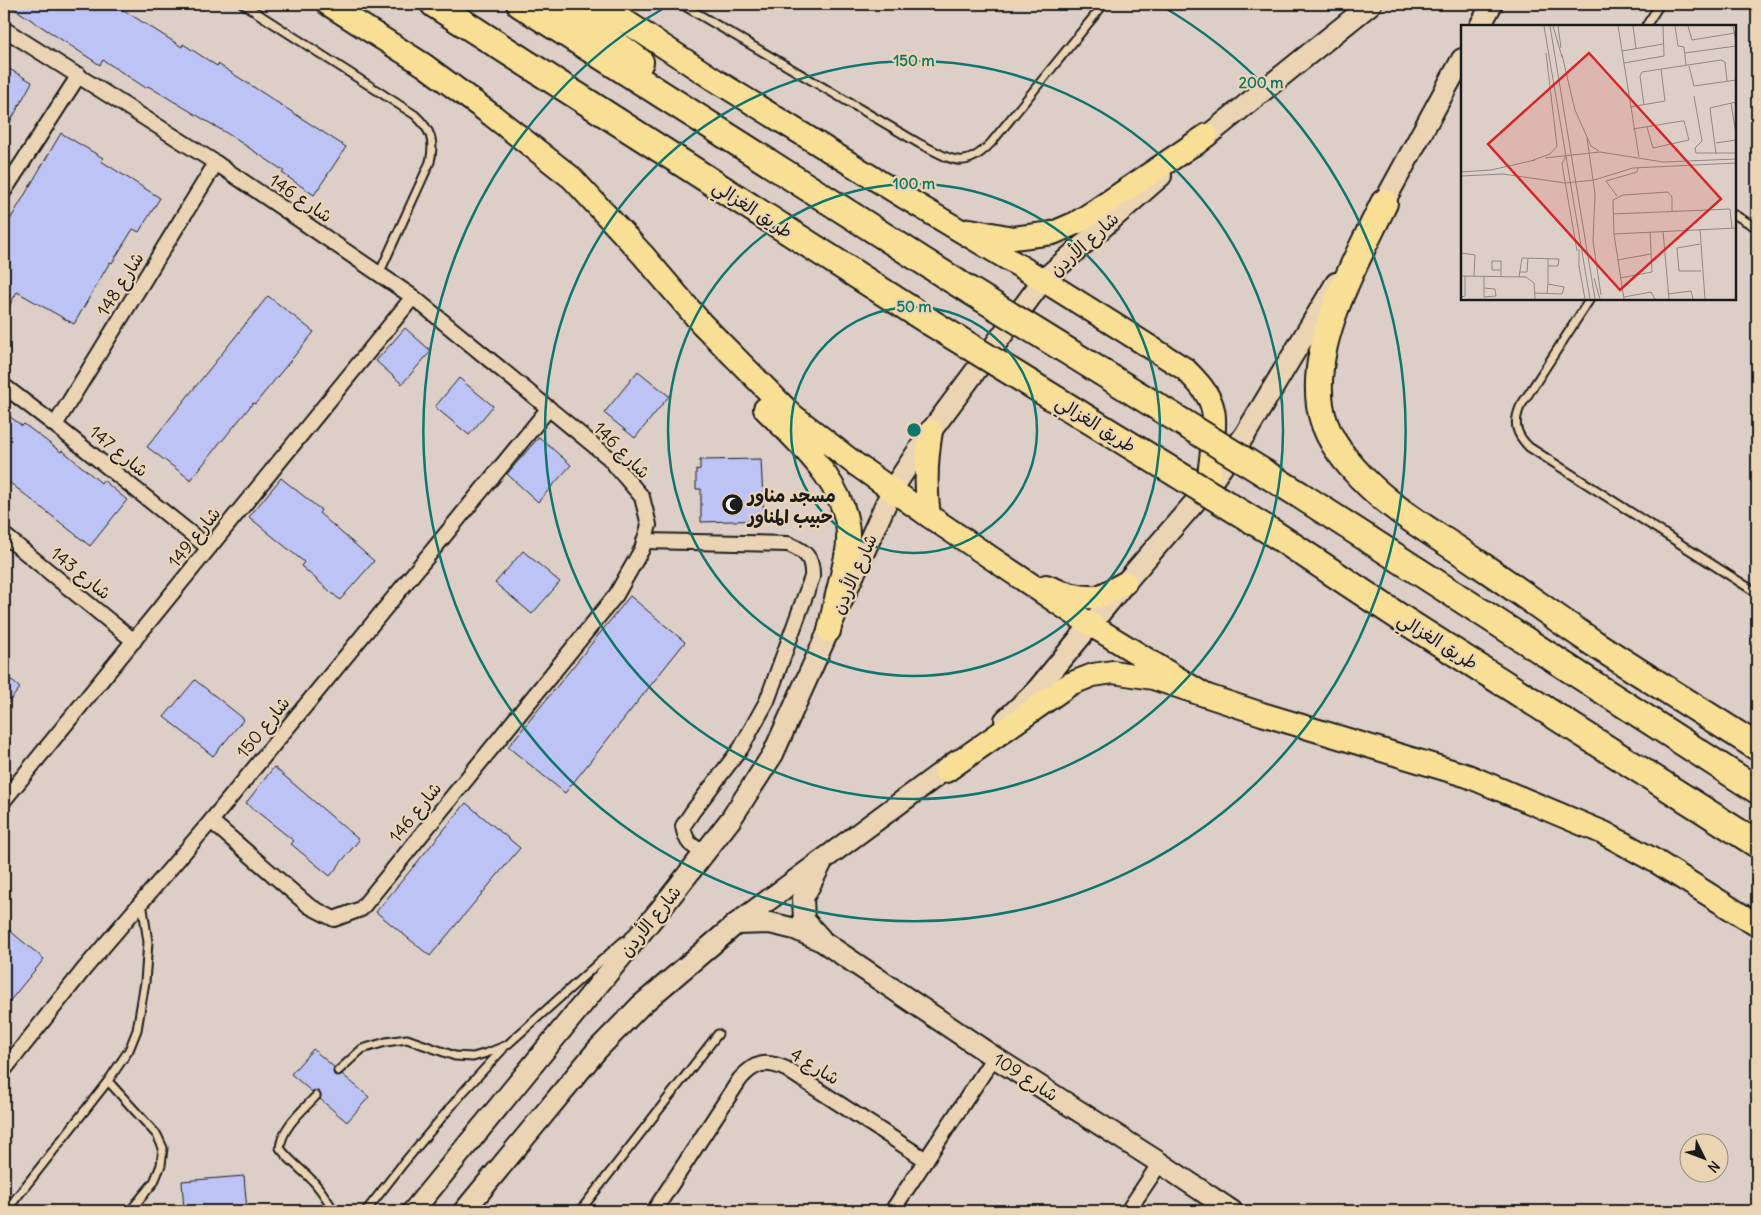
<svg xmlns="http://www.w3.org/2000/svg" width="1761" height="1215" viewBox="0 0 1761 1215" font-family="Delius,'Playpen Sans Arabic',sans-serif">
<rect width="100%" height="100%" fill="#ddcfc7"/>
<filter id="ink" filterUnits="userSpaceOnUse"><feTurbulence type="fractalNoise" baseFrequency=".02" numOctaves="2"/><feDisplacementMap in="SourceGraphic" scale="10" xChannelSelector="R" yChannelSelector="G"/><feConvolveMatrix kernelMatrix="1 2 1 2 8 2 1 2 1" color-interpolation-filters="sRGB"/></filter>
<g filter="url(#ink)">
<!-- building -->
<g fill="#bdc3f4" stroke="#1c1c1c">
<path d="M7,4h107l68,43 1,-3 34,22 1,-2 128,83 -32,48 -32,-22 2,-2 -56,-37 -80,-48 -2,2 -43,-28 -3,5z"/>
<path d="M4,66l28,16 -28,51z"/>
<path d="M61,133l42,25 -2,3 59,37 -21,34 -6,-3 -21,34 -2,-1 -36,62 -57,-32 -13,23v-85z"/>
<path d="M268,296l46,36 -59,72 -2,-1 -31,38h-1l-30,39 -44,-33z"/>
<path d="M405,328l26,23 -29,33 -26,-23z"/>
<path d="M638,371l31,25 -34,42 -31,-25z"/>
<path d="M459,378l34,28 -24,29 -34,-28z"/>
<path d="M4,412l18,14 2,-2 37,28 1,-2 39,33 2,-3 24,20 -37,46 -86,-68z"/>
<path d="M539,437l32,28 -33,37 -31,-28z"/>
<path d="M761,459l3,61 -63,2v-33h-5v-19l4,-1v-9z"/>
<path d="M281,478l40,32 -2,3 55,48 -34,39 -39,-34 3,-4 -55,-45z"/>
<path d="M523,551l37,31 -28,32 -37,-31z"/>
<path d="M630,596l55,46 -120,151 -57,-46z"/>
<path d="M4,674l16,14 -16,20z"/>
<path d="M195,680l49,39 -31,37 -49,-39z"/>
<path d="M274,767l85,73 -29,36 -39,-32 3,-3 -48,-38z"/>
<path d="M466,803l54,45 -90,108 -54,-44z"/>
<path d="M4,926l40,33 -40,49z"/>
<path d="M313,1049l21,18 -1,5 1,3 5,1 3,-2 27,23 -22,25 -27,-23 1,-4 -2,-3h-7l-21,-18z"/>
<path d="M244,1176l3,35h-63l-2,-30z"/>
</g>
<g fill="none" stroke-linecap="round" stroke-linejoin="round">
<defs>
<g id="lane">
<path d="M243,4l172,111c16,15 20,26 15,47l-51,112"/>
<path d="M681,4l239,140c32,15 43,28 71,-1l113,-139"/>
<path d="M1753,4l4,2"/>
<path d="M1646,26l14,-22"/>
<path d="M1735,215l22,13"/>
<path d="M1590,299l-70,108c-7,17 -4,27 9,40l228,146"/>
<path d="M338,1071l24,-22 24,-7 21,-3 48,17 18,1 17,-5 17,-7 116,-104"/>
<path d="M316,1096c-14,15 -34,31 -36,52 8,11 18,19 28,28 11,10 19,23 26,35"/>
<path d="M6,1211l102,-130"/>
<path d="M130,1211l24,-29 7,-17 2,-17 -6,-13 -49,-54 21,-31 8,-20 8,-48 3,-40 -6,-40"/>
<path d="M366,1211l36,-46 63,-75 38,-41"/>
<path d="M580,1211l138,-177"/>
</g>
<g id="street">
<path d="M4,29l212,134 197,134 195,160 34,40 7,28 -7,24 -26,46 -255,314 -27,10 -25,-13 -98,-85"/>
<path d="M4,191l75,-116"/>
<path d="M4,386l51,39 154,123"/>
<path d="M55,425l161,-262"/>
<path d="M4,535l130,106"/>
<path d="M644,541l144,3c17,7 25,13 24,33l-45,124 -26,47 -48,63 -10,15c3,17 7,19 22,27"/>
<path d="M4,800l409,-503"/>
<path d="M4,1070l81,-102 126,-147 338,-413"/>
<path d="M654,1211l86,-132c15,-17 26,-19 46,-10l140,91"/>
<path d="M892,1211l102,-154"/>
<path d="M1128,1211l32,-48"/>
</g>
<g id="secondary">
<path d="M1480,26l12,-22"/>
<path d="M1196,145l175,-141"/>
<path d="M1377,215l85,-156"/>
<path d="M1005,720l30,-28 90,-109 83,-96 38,-54 90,-150"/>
<path d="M736,924l34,-1 25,6 27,12 172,116 166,106 72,48"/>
<path d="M821,939l-17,-19 -1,-22 18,-34"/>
<path d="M413,1211l250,-305 68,-87 42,-65 119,-264 39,-59 112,-151 118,-104"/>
<path d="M464,1211l133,-161 44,-45 95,-81 222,-164"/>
</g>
<g id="primary">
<path d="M328,4l96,61 69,51 79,62 71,77 59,69 89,90 63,49 75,53 162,109 114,70"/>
<path d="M599,4l116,76 189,117 139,83 142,89c11,11 25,25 28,41 4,17 -4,58 -5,77"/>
<path d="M970,230l43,8 40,-5 23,-10 19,-12 112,-76"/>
<path d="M765,409c34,34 86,79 83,132 0,11 -4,23 -6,34 -5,18 -9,37 -13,56"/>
<path d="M929,516c-4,-29 -3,-56 2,-85"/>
<path d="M1046,586c14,6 38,14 54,10 8,-3 17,-9 25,-13"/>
<path d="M946,771l124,-87 23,-9 20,-3 40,6 109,36 206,62 136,57 53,29 100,63"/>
</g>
<g id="highway">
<path d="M434,4l496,318"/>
<path d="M520,4l436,278"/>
<path d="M562,4l78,58"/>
<path d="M1384,203c-28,59 -73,135 -64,202 4,29 21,51 40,71 34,36 79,60 119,88 39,26 77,54 116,80 54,35 108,68 162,103"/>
<path d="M1300,495l457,295"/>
<path d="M1273,533l131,87 353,224"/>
</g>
</defs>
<!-- lane casing -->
<use href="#lane" stroke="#1c1c1c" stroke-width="11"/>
<!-- street casing -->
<use href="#street" stroke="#1c1c1c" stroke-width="18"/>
<!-- secondary casing -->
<use href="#secondary" stroke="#1c1c1c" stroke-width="24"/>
<!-- primary casing -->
<use href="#primary" stroke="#1c1c1c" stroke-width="26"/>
<!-- highway casing -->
<use href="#highway" stroke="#1c1c1c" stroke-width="30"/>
<!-- lane -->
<use href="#lane" stroke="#ebd4b4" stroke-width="7"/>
<!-- street -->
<use href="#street" stroke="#ebd4b4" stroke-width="14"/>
<!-- secondary -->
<use href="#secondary" stroke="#ebd4b4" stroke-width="20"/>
<!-- primary -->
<use href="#primary" stroke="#f9df96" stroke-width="22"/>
<!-- highway -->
<use href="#highway" stroke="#f9df96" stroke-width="26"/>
<defs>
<g id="highway-bridge">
<path d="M956,282l344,213"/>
<path d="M930,322l343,211"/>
</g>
</defs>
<!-- highway-bridge casing -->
<use href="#highway-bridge" stroke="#1c1c1c" stroke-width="30" stroke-linecap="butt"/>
<!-- highway-bridge -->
<use href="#highway-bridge" stroke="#f9df96" stroke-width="26"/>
</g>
</g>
<!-- distance rings -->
<g fill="none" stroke="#0f766e" stroke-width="2.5">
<circle cx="914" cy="430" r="123"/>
<circle cx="914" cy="430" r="246"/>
<circle cx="914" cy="430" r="369"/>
<path d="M1160 5A491 491 0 1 1 669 5"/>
</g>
<!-- icons -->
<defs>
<symbol id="mosque-disc" viewBox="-11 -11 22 22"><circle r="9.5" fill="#1c1c1c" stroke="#ebd4b4"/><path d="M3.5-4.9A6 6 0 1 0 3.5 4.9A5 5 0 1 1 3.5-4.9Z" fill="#fff"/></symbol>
</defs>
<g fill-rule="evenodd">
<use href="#mosque-disc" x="720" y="492" width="25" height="25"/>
</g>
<g text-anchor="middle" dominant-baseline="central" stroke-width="4.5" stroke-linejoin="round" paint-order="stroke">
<!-- street labels -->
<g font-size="18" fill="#1c1c1c" stroke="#ebd4b4">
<text transform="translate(301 198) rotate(34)">شارع 146</text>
<text transform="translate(753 209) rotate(33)">طريق الغزالي</text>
<text transform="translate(1084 244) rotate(-42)">شارع الأردن</text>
<text transform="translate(120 284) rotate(-58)">شارع 148</text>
<text transform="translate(1096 424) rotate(32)">طريق الغزالي</text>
<text transform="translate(622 450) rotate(45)">شارع 146</text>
<text transform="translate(119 451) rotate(39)">شارع 147</text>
<text transform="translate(194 537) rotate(-51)">شارع 149</text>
<text transform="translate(81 573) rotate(39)">شارع 143</text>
<text transform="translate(854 574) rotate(-66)">شارع الأردن</text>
<text transform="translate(1438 641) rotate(32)">طريق الغزالي</text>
<text transform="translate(263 727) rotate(-51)">شارع 150</text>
<text transform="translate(415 812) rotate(-51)">شارع 146</text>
<text transform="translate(650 921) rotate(-51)">شارع الأردن</text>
<text transform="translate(815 1066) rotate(31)">شارع 4</text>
<text transform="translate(1026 1077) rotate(33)">شارع 109</text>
</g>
<!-- poi labels -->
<g font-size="18" font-weight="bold" fill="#1c1c1c" stroke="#ebd4b4" text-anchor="start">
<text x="748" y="495">مسجد مناور<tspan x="748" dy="21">حبيب المناور</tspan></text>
</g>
</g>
<!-- overview -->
<g transform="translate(1461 25)">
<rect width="275" height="275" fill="#ddcfc7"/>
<path fill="none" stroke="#908783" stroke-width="1" d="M83,1l46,273M89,1l45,273M92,1l9,31M97,1l3,22M157,1l21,131M172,1l3,22M214,1l3,20 6,1 2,18M227,1l4,14 43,-7M272,1l3,17M161,26l41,-7M224,28l51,-7M101,30l13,55 16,36 8,5M163,38l40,-7 -1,-30M228,41l5,20 42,-6M233,71l8,45 -7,7 1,5h40M270,78l5,31M183,80l-4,-29 2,-4 79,-12 4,2 2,19M169,82l35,-6 -4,-32M172,104l49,-8h2l5,19 -36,8 -6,-21M126,113l8,56 -2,47 8,54M255,118l20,-3M255,129l-6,-46 26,-6M105,131l-4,8 15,87M84,133l55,-6 63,10 73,-3M72,135l17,-6 7,-8 -11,-93M0,147l30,-2 44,-10M0,151l42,-2 62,9 29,-3 39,-12 103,-5M156,171l-11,-15 31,-9 1,-4M152,189l117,-5 2,19M239,204l5,70M202,206l6,68M153,209l122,-6M239,219l-23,4 2,23h22M118,224v18M0,228l14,2 -1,21M156,235l34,-6M118,241l6,33M40,245h-9v-9h9v16M58,247h8l1,-14M0,251l65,1 8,6 1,16M23,251v21l12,-1 -1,-7 -11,-1M58,252l3,-19 37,1 -1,7h-10M133,253l6,21M159,253l32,-6 -2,-40M87,259v-26M74,268l27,1 2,-7 -16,-3 -1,9M207,269l23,-3 2,8M0,272l4,-1v-20M163,272l27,-5 4,7M163,274l-10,-65 -1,-34 10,-5 45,-3 4,5v14"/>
<path fill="#d62828" fill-opacity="0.15" stroke="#d62828" stroke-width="2.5" d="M128,28l132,146 -101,91 -132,-146z"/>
<rect width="275" height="275" fill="none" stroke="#1c1c1c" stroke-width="2.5"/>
</g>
<circle cx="914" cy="430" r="8" fill="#0f766e" stroke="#ebd4b4" stroke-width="2.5"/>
<g font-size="15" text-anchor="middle" font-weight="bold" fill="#0f766e" stroke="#ebd4b4" stroke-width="4.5" stroke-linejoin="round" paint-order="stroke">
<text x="914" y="66">150 m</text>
<text x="1261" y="88">200 m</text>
<text x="914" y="189">100 m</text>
<text x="914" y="312">50 m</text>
</g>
<!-- margin -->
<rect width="1761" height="1215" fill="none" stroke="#ebd4b4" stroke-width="20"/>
<rect x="10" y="10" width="1741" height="1195" fill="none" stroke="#1c1c1c" stroke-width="2" filter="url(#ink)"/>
<!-- north arrow -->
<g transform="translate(1704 1158) rotate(132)"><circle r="24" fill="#ebd4b4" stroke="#988a77"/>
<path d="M0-4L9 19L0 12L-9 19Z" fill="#1c1c1c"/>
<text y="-8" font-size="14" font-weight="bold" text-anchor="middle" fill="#1c1c1c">N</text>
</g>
</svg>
